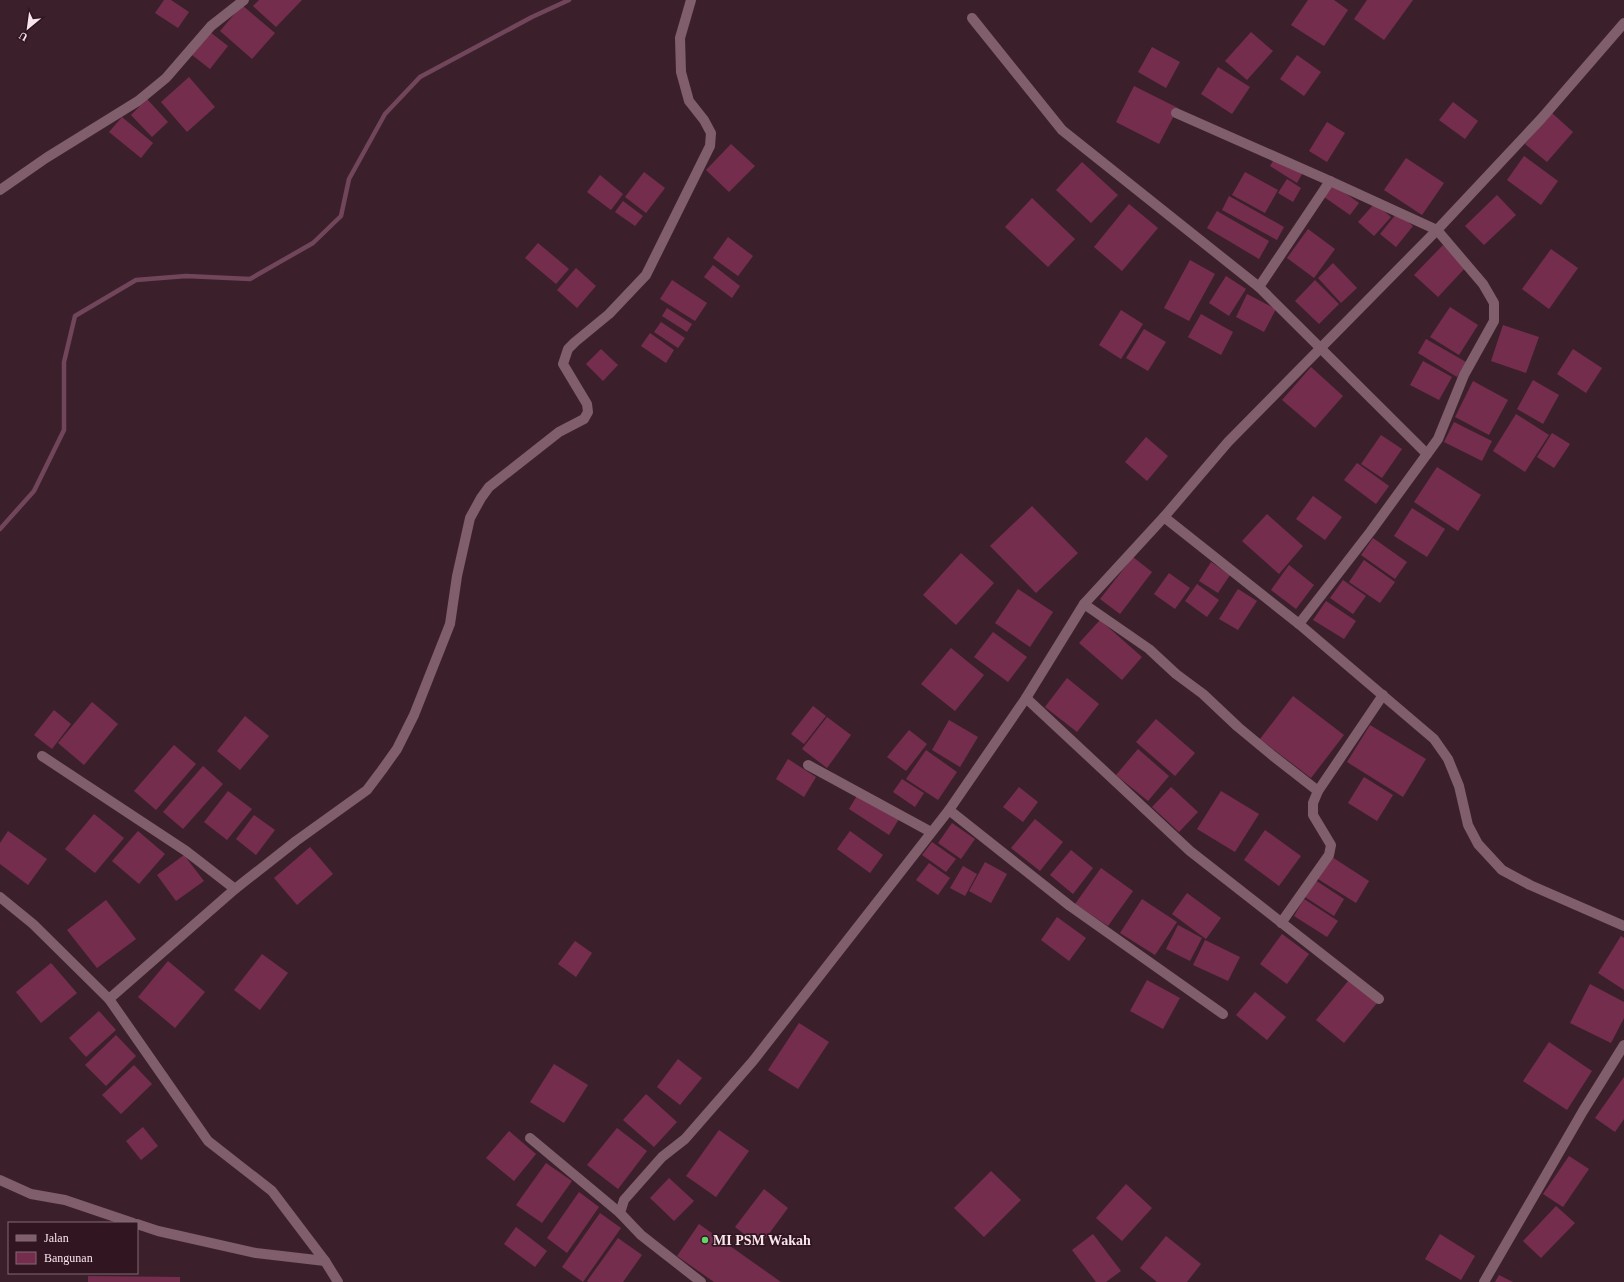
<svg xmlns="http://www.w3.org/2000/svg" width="1624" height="1282" viewBox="0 0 1624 1282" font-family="Georgia,serif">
<rect width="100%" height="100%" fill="#3b202b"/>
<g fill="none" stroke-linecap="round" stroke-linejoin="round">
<!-- stream -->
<path stroke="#71465b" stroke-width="4.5" d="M0,529l34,-38 30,-61v-68l11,-46 61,-36 50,-4 64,3 63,-36 28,-27 8,-37 36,-65 35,-37 112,-60 37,-17"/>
</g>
<!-- building -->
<g fill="#752d4e">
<path d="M164,0h7l18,12 -11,16 -23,-15z"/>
<path d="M259,0h43l-26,27 -23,-21z"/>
<path d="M1308,0h26l14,10 -24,36 -33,-21z"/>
<path d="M1367,0h46l-29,40 -30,-21z"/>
<path d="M242,5l33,28 -23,26 -32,-28z"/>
<path d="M210,32l18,14 -18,23 -18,-14z"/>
<path d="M1251,32l22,19 -26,29 -22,-19z"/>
<path d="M1152,47l28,15 -14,26 -28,-16z"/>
<path d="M1297,55l24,17 -17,24 -24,-17z"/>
<path d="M1218,67l32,20 -18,27 -31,-20z"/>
<path d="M189,77l26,30 -28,25 -26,-30z"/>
<path d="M1134,86l44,22 -19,36 -43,-22z"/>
<path d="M147,99l21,23 -16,15 -21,-22z"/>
<path d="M1453,102l25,19 -13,18 -26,-19z"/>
<path d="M1552,113l21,19 -26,30 -22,-18z"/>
<path d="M122,117l31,26 -12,15 -32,-26z"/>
<path d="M1327,122l18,11 -18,29 -18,-11z"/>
<path d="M731,144l24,22 -26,26 -23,-22z"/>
<path d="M1524,156l34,25 -17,24 -34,-25z"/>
<path d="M1275,158l27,16 -5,9 -27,-17z"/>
<path d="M1406,158l38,25 -22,32 -38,-25z"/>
<path d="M1082,162l36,33 -27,28 -35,-33z"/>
<path d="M644,172l21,16 -19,25 -21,-16z"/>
<path d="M1245,172l33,18 -13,23 -33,-18z"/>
<path d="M600,175l23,19 -12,16 -24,-18z"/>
<path d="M1287,179l14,9 -8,14 -15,-9z"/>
<path d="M1333,184l26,19 -9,12 -26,-18z"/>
<path d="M1497,195l19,20 -32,30 -19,-19z"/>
<path d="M1229,196l55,31 -7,13 -55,-30z"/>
<path d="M1032,198l43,41 -27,28 -43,-40z"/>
<path d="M623,201l20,15 -8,10 -20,-14z"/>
<path d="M1375,203l16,14 -17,19 -16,-14z"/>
<path d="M1129,204l29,24 -36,43 -28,-24z"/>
<path d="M1217,211l52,30 -10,18 -52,-31z"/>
<path d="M1397,213l16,13 -17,21 -16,-13z"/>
<path d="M1308,229l27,20 -21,29 -27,-20z"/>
<path d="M728,237l25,19 -15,20 -25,-18z"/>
<path d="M538,243l31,26 -13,15 -31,-26z"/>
<path d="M1443,245l23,22 -28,30 -24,-22z"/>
<path d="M1551,249l27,19 -29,41 -27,-20z"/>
<path d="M1190,260l25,14 -26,47 -25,-13z"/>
<path d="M1333,263l24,25 -16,15 -23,-25z"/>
<path d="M713,265l27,21 -8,12 -28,-21z"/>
<path d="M576,268l20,18 -19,22 -20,-18z"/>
<path d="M1226,276l20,13 -17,27 -20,-13z"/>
<path d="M672,280l35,23 -12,18 -35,-22z"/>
<path d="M1315,280l24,24 -20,20 -24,-23z"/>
<path d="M1247,294l29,15 -12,23 -28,-15z"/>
<path d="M1450,307l28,18 -19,30 -29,-18z"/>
<path d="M667,308l25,16 -5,8 -25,-16z"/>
<path d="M1121,310l22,14 -22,35 -22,-14z"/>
<path d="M1201,314l32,18 -12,23 -33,-18z"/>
<path d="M661,322l24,16 -7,10 -24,-16z"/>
<path d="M1503,325l36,12 -13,36 -35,-12z"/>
<path d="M1144,329l22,13 -18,29 -22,-13z"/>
<path d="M650,333l24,17 -8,13 -25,-17z"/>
<path d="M1426,339l40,23 -9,15 -39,-24z"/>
<path d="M601,349l17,16 -15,16 -17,-17z"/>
<path d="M1573,349l29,19 -16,25 -29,-19z"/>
<path d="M1423,361l29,16 -13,23 -29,-15z"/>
<path d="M1311,367l32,29 -28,32 -33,-28z"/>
<path d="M1533,380l26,15 -16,29 -26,-15z"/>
<path d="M1473,381l35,19 -19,35 -34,-18z"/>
<path d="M1516,414l33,21 -24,37 -32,-21z"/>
<path d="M1454,422l38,19 -10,20 -38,-19z"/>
<path d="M1552,433l18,11 -16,24 -17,-11z"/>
<path d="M1381,435l21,14 -20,29 -21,-14z"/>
<path d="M1146,437l22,19 -21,25 -22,-19z"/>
<path d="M1357,463l32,23 -13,18 -32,-24z"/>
<path d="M1437,467l44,28 -23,36 -44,-29z"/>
<path d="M1313,496l29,21 -17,23 -29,-21z"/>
<path d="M1032,506l46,47 -42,40 -46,-47z"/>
<path d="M1412,508l33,21 -18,28 -33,-21z"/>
<path d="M1267,514l36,32 -24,28 -37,-33z"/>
<path d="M1373,538l34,24 -12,17 -34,-24z"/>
<path d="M961,553l33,30 -38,42 -33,-30z"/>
<path d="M1133,557l19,15 -32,42 -20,-15z"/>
<path d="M1364,560l31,22 -15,21 -31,-21z"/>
<path d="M1211,562l19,13 -12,18 -19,-12z"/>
<path d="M1289,565l25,20 -18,24 -25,-19z"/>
<path d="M1169,573l21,15 -15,21 -21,-15z"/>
<path d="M1343,580l23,16 -13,18 -23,-16z"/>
<path d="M1197,584l22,16 -12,17 -22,-16z"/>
<path d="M1018,589l35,23 -23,35 -35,-24z"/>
<path d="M1238,589l19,12 -19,29 -19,-11z"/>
<path d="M1326,601l30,20 -12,18 -31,-19z"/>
<path d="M1100,620l42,37 -20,23 -43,-37z"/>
<path d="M993,632l34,25 -19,25 -34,-25z"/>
<path d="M951,648l33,27 -29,36 -34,-27z"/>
<path d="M1067,678l32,26 -22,28 -32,-25z"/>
<path d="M1293,696l51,39 -33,43 -51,-39z"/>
<path d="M92,702l26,22 -34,41 -26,-22z"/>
<path d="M813,706l13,10 -22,28 -13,-10z"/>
<path d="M54,710l17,14 -19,25 -18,-14z"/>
<path d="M245,716l24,20 -29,34 -23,-19z"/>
<path d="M827,717l24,18 -24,33 -25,-19z"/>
<path d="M1156,719l39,34 -20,23 -39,-34z"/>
<path d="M949,720l29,17 -18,30 -28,-17z"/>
<path d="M1370,725l56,34 -23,38 -56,-35z"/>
<path d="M909,730l18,14 -21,27 -19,-14z"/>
<path d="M174,745l22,19 -40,46 -22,-19z"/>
<path d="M1138,749l31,27 -21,25 -32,-26z"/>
<path d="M926,750l31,22 -19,28 -32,-21z"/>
<path d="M788,759l28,18 -12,20 -28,-18z"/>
<path d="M203,766l20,18 -40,45 -20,-17z"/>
<path d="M1364,777l29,18 -16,26 -29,-18z"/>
<path d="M902,779l22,14 -9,14 -22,-15z"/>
<path d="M1019,787l19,15 -15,20 -20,-15z"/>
<path d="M1171,787l27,25 -19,20 -27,-25z"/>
<path d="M228,791l24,18 -25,31 -23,-18z"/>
<path d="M1221,791l38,23 -24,38 -38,-23z"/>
<path d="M858,794l41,25 -10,16 -40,-26z"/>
<path d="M94,814l30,24 -29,35 -30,-24z"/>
<path d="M254,815l21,15 -19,25 -20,-16z"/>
<path d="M1035,819l28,23 -23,29 -29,-23z"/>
<path d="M952,823l23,16 -14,20 -23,-16z"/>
<path d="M1265,830l36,26 -22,30 -35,-26z"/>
<path d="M8,831l39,28 -19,26 -28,-21v-21z"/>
<path d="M138,831l27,23 -26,30 -27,-23z"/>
<path d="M850,831l33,24 -13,18 -33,-24z"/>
<path d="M932,842l24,17 -10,13 -24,-17z"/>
<path d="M310,847l23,27 -36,31 -23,-27z"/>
<path d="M1071,850l22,18 -20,26 -23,-19z"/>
<path d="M184,855l20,26 -28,20 -19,-26z"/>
<path d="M1332,857l37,24 -13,22 -38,-24z"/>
<path d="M985,862l22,12 -16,29 -22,-12z"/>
<path d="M929,863l21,15 -12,17 -22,-15z"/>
<path d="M963,866l14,8 -12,22 -15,-8z"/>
<path d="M1101,868l32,23 -25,35 -33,-22z"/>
<path d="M1315,880l29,19 -10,17 -29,-19z"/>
<path d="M1187,893l34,25 -15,21 -34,-25z"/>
<path d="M1142,899l35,23 -22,33 -35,-22z"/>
<path d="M1304,899l34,22 -11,16 -33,-21z"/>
<path d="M106,900l30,39 -39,29 -30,-38z"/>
<path d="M1057,917l29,21 -17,23 -28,-21z"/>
<path d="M1178,925l24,13 -12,23 -24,-12z"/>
<path d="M1282,934l27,20 -22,30 -27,-20z"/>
<path d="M1621,936l3,2v52l-26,-17z"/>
<path d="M1205,940l35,17 -12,24 -35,-16z"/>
<path d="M575,941l17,12 -16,24 -18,-13z"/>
<path d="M262,954l26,19 -28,37 -26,-20z"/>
<path d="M168,961l37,31 -30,36 -37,-31z"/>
<path d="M51,963l26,30 -36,30 -25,-31z"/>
<path d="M1147,980l33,18 -17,31 -33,-18z"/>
<path d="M1349,980l28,23 -33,40 -28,-23z"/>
<path d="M1590,984l34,18v16l-13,25 -41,-20z"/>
<path d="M1255,992l31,25 -19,23 -31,-25z"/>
<path d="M99,1011l17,19 -30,27 -17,-19z"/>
<path d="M799,1023l30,19 -31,47 -30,-19z"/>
<path d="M116,1035l20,21 -30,30 -21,-21z"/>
<path d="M1549,1042l43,29 -25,39 -44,-29z"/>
<path d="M678,1059l24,19 -22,27 -23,-18z"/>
<path d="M554,1064l34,21 -24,38 -34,-21z"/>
<path d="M134,1065l18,19 -31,30 -19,-19z"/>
<path d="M1624,1077v42l-9,13 -20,-14z"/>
<path d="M646,1094l31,28 -23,25 -31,-27z"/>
<path d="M143,1127l15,19 -17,14 -15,-19z"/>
<path d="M617,1128l30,23 -29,38 -31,-24z"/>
<path d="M719,1130l30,21 -33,46 -30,-21z"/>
<path d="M509,1131l27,23 -22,27 -28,-23z"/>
<path d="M1569,1156l20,13 -26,38 -20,-13z"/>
<path d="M546,1163l26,18 -30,42 -26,-18z"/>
<path d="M991,1171l30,29 -37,37 -30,-29z"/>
<path d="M669,1178l25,23 -20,20 -24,-23z"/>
<path d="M1126,1184l26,24 -30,33 -26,-23z"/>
<path d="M764,1189l24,19 -28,38 -25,-19z"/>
<path d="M579,1192l20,15 -32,46 -20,-15z"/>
<path d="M1556,1206l19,17 -34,35 -18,-17z"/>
<path d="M600,1213l21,15 -38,54 -21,-15z"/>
<path d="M699,1224l82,58h-67l-37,-26z"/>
<path d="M516,1227l31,24 -12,16 -31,-23z"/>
<path d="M1093,1234l28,37 -15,11h-10l-24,-32z"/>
<path d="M1440,1234l35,22 -14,24 -36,-21z"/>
<path d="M1166,1236l35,28 -14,18h-30l-17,-14z"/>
<path d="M618,1238l24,17 -19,27h-35l-1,-1z"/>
<path d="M1499,1275l14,7h-18z"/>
<path d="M88,1276l92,1v5h-92z"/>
</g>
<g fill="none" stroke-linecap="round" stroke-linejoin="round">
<!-- minor -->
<g stroke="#805e6b" stroke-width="10">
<path d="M972,18l90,112 197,157 168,167"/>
<path d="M1176,113l154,68 107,49 46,54 11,19v18l-30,54 -26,64 -67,92 -72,93"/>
<path d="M0,190l46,-32 92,-57 28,-23 45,-52 33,-26"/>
<path d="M1259,287l71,-106"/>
<path d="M1164,517l135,107 135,115 14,20 11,27 9,39 10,19 24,26 28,15 94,41"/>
<path d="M1084,604l65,45 27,25 27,20 35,33 35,29 45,35"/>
<path d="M1026,698l164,153 189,148"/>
<path d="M42,756l144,95 49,38"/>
<path d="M808,765l123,67"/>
<path d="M949,810l121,96 153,108"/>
<path d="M0,897l33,27 76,75 99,142 64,50 53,70 13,21"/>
<path d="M1281,923l48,-68 2,-10 -18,-30v-12l5,-12 65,-96"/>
<path d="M109,999l126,-110 61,-48 71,-51 15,-20 15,-21 17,-34 36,-91 7,-48 13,-58 11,-20 8,-11 70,-55 25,-13 4,-7 -1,-8 -24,-40 5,-15 7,-7 34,-28 37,-39 64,-129 1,-13 -7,-13 -15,-19 -8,-29 -1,-34 11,-38"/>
<path d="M530,1138l90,75"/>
<path d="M0,1180l31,14 34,6 68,23"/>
<path d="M137,1224l21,7 98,22 69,8"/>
<path d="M1484,1282l99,-171 41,-66"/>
</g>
<!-- tertiary -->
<path stroke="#805e6b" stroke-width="10" d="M701,1282l-60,-47 -21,-22 4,-13 38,-43 23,-18 68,-78 196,-251 77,-112 58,-94 80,-87 64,-75 209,-212 104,-111 83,-96"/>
</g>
<!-- markers -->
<circle fill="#62d469" stroke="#311621" stroke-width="1.5" cx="705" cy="1240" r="4"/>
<g text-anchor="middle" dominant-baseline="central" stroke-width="3.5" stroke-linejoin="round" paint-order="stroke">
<!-- poi labels -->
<g font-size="14" font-weight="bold" fill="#f9e5ec" stroke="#311621" text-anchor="start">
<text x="713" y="1240">MI PSM Wakah</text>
</g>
</g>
<!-- legend -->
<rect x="8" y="1222" width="130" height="52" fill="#311621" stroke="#816972"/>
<rect x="16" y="1235" width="20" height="6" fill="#805e6b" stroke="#816972"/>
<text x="44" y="1242" font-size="12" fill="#f9e5ec">Jalan</text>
<rect x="16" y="1252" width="20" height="12" fill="#752d4e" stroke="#816972"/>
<text x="44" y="1262" font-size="12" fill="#f9e5ec">Bangunan</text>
<!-- north arrow -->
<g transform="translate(28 28) rotate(209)" stroke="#311621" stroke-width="3" paint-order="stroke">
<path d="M0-3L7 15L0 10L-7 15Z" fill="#f9e5ec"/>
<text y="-6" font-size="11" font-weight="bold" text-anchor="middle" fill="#f9e5ec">U</text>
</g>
</svg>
